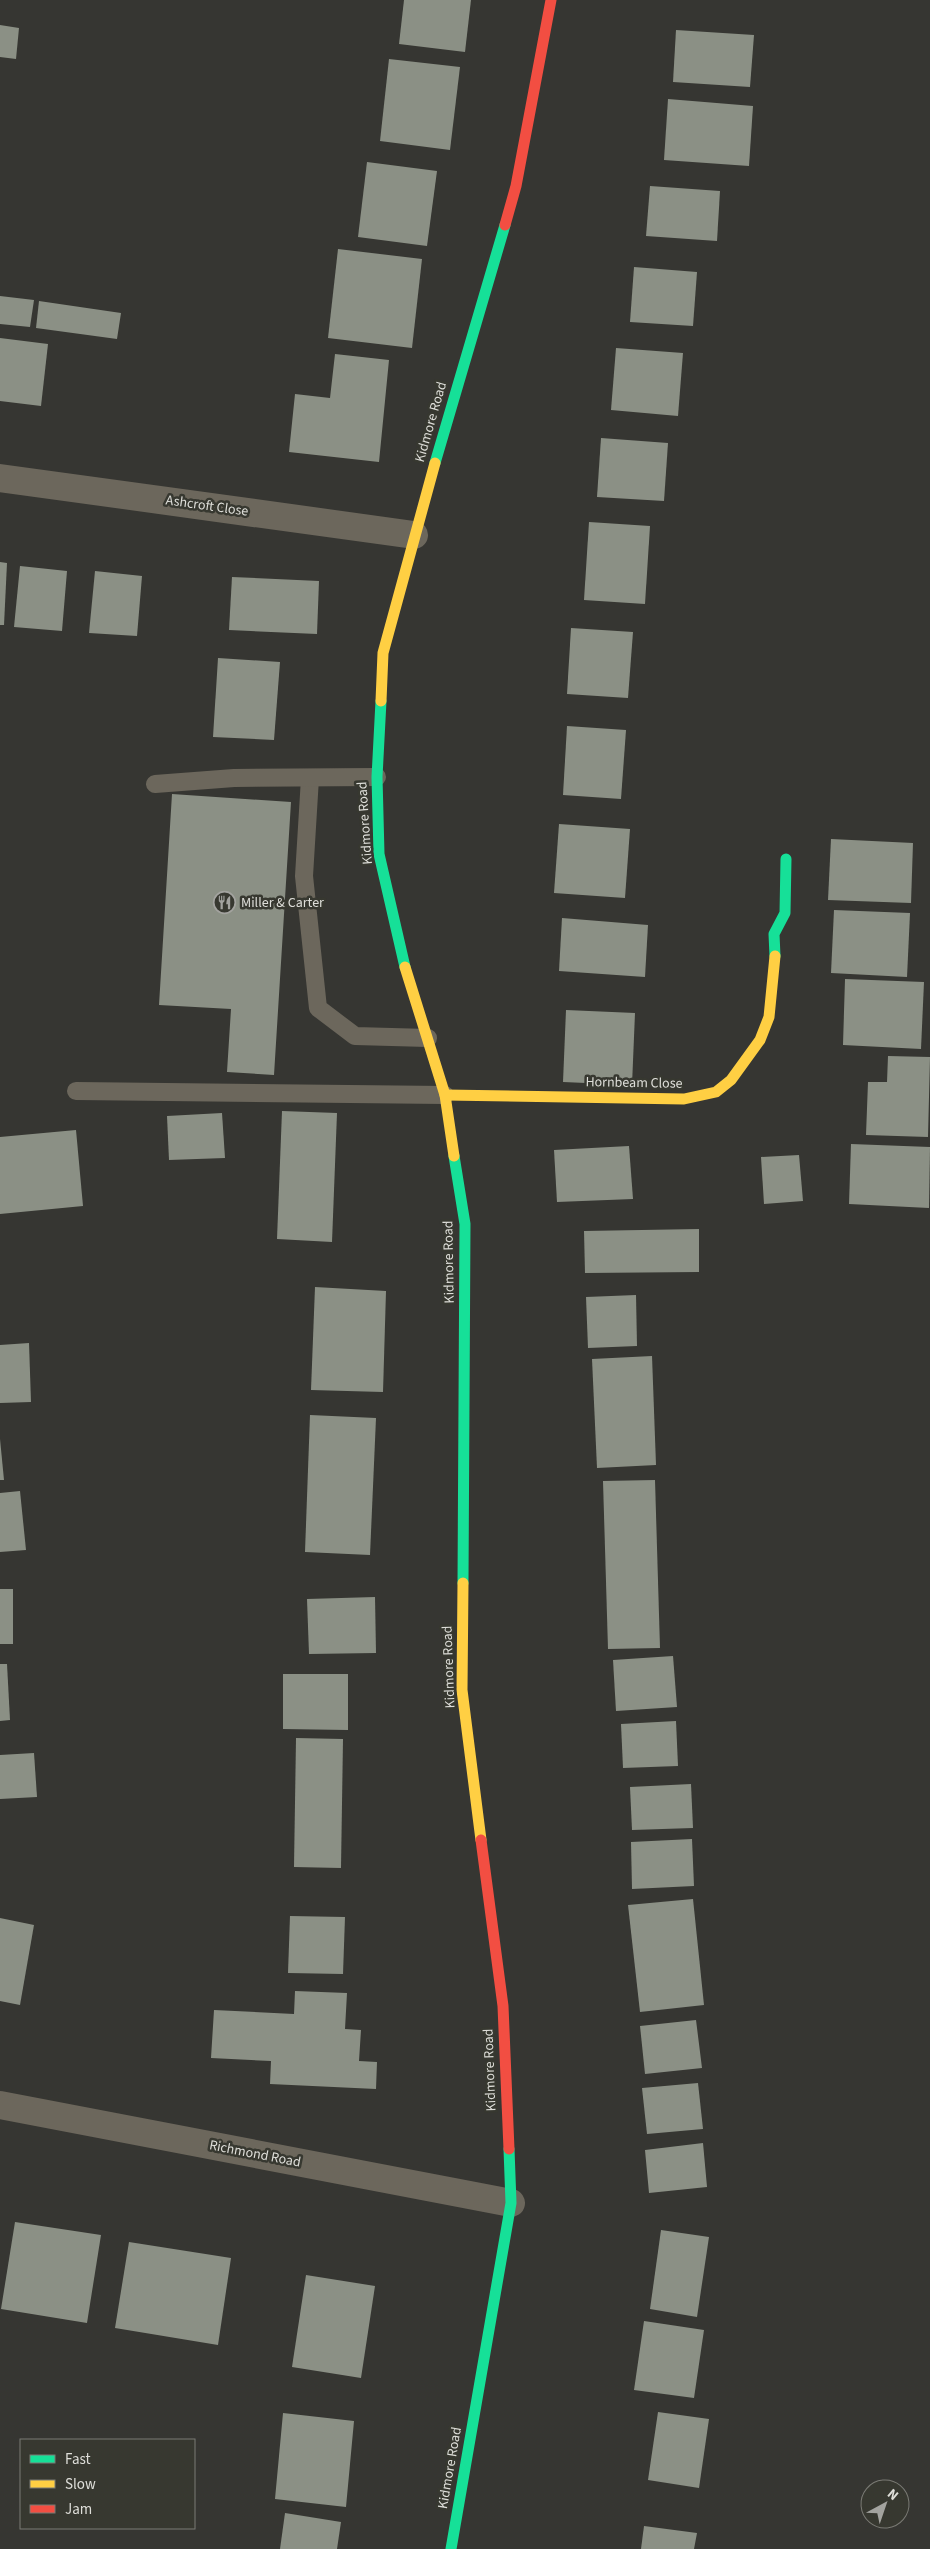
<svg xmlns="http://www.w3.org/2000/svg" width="930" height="2549" viewBox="0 0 930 2549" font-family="'Source Sans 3',sans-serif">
<rect width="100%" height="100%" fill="#363632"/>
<!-- building -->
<g fill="#8b9085">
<path d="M404,0h67l-6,52 -66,-8z"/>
<path d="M0,25l19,3 -3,31 -16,-2z"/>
<path d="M676,30l78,5 -4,52 -77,-5z"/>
<path d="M389,59l71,8 -10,83 -70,-9z"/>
<path d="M668,99l85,7 -4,60 -85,-6z"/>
<path d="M367,162l70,9 -10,75 -69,-9z"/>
<path d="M650,186l70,5 -3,50 -71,-5z"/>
<path d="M338,249l84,10 -10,89 -84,-10z"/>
<path d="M634,267l63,5 -4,54 -63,-4z"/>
<path d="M0,296l34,4 -4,27 -30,-3z"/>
<path d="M39,301l82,12 -4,26 -81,-11z"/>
<path d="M0,338l48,6 -7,62 -41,-5z"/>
<path d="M616,348l67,5 -5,63 -67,-6z"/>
<path d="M335,354l54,6 -10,102 -90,-10 6,-58 35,4z"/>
<path d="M601,438l67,5 -4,58 -67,-4z"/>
<path d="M589,522l61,4 -5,78 -61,-4z"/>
<path d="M0,562l7,1 -3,62h-4z"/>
<path d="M20,566l47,5 -5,60 -48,-4z"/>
<path d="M95,571l47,5 -5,60 -48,-3z"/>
<path d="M232,577l87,4 -2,53 -88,-4z"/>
<path d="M571,628l62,4 -5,66 -61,-4z"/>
<path d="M218,658l62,4 -6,78 -61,-3z"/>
<path d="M567,726l59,4 -5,69 -58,-4z"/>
<path d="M172,794l119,8 -17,273 -47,-3 4,-63 -72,-4z"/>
<path d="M559,824l71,5 -5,69 -71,-5z"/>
<path d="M831,839l82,4 -2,60 -83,-3z"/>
<path d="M834,910l76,3 -3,64 -76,-4z"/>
<path d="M562,918l86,7 -3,52 -86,-6z"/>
<path d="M845,979l79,3 -3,67 -78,-4z"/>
<path d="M566,1010l69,3 -3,72 -69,-3z"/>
<path d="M888,1056l42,1 -2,80 -62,-2 2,-53h19z"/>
<path d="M282,1111l55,2 -5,129 -55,-3z"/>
<path d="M222,1113l3,45 -56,2 -2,-44z"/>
<path d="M76,1130l7,76 -83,8v-77z"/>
<path d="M851,1144l79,3 -1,61 -80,-4z"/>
<path d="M629,1146l4,53 -76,3 -3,-52z"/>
<path d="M799,1155l4,46 -39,3 -3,-47z"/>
<path d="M699,1229v43l-114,1 -1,-42z"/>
<path d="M315,1287l71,4 -3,101 -72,-2z"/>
<path d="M636,1295l1,51 -49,2 -2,-51z"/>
<path d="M29,1343l2,59 -31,1v-58z"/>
<path d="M652,1356l4,109 -59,3 -5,-109z"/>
<path d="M310,1415l66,3 -6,137 -65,-3z"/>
<path d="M0,1439l4,41h-4z"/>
<path d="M655,1480l5,168 -52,1 -5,-168z"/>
<path d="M20,1491l6,59 -26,2v-59z"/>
<rect x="0" y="1589" width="13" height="55"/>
<path d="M375,1597l1,56 -67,1 -2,-55z"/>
<path d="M673,1656l4,51 -61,4 -3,-51z"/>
<path d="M0,1664h7l3,56 -10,1z"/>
<path d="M283,1674h65v56l-65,-1z"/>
<path d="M676,1721l2,45 -55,2 -2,-44z"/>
<path d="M296,1738l47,1 -2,129 -47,-1z"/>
<path d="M34,1753l3,44 -37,2v-44z"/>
<path d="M691,1784l2,44 -61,2 -2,-43z"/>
<path d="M692,1839l2,47 -62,3 -1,-47z"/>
<path d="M693,1899l11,106 -64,7 -12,-107z"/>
<path d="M290,1916l55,1 -2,57 -55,-1z"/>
<path d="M0,1918l34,7 -14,80 -20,-4z"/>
<path d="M295,1991l52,2 -2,36 16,1 -2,31 18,1 -1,27 -106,-5 1,-23 -60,-3 3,-48 80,4z"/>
<path d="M696,2020l6,48 -57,6 -5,-48z"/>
<path d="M698,2083l5,46 -56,5 -5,-46z"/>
<path d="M703,2143l4,44 -58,6 -4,-43z"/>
<path d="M15,2222l86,13 -14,88 -86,-14z"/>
<path d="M661,2230l48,7 -12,80 -47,-8z"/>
<path d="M129,2242l102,16 -13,87 -103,-17z"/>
<path d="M306,2275l69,11 -14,92 -69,-11z"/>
<path d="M644,2321l60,9 -10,68 -60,-8z"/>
<path d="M658,2412l51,7 -10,69 -51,-8z"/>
<path d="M283,2413l71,8 -8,86 -71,-8z"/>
<path d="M285,2513l56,9 -4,27h-57z"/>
<path d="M644,2526l53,7 -3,16h-53z"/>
</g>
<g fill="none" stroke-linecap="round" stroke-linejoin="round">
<!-- lane -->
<g stroke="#6c675c" stroke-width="18">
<path d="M310,778l-6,98 14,132 37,28 73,2"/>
<path d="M155,784l79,-6 143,-1"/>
<path d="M76,1091l369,4"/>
</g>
<!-- street -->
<g stroke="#6c675c" stroke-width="28">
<path d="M0,478l414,57"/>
<path d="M0,2105l511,98"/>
</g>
<!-- fast -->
<g stroke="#16e098" stroke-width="11">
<path d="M435,463l70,-238"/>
<path d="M381,701l-4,76 2,77 26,113"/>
<path d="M775,956l-1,-22 11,-21 1,-54"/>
<path d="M454,1156l11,68 -2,359"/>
<path d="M451,2549l60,-346 -2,-54"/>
</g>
<!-- slow -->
<g stroke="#ffcf43" stroke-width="11">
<path d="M381,701l2,-48 52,-190"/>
<path d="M405,967l40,128 9,61"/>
<path d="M445,1095l239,4 32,-7 15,-12 29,-40 9,-23 6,-61"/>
<path d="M463,1583l-1,107 19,150"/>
</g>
<!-- jam -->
<g stroke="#f24e42" stroke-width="11">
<path d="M505,225l11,-39 35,-186"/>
<path d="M481,1840l22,166 6,143"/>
</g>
</g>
<!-- icons -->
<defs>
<symbol id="restaurant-ring" viewBox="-11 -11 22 22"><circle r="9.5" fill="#373830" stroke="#a3a39f" stroke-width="1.5"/><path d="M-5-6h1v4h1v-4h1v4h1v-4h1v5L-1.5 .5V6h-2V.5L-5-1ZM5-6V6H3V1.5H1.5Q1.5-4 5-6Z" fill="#a3a39f"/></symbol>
</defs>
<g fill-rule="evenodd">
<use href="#restaurant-ring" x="212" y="890" width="25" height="25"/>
</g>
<g text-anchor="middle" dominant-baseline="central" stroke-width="5" stroke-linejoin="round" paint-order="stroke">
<!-- street labels -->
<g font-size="14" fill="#deded9" stroke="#373830">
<text transform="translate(431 422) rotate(-74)">Kidmore Road</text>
<text transform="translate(207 506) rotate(8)">Ashcroft Close</text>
<text transform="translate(365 823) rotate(-94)">Kidmore Road</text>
<text transform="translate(634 1083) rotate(1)">Hornbeam Close</text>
<text transform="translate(449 1262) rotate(-91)">Kidmore Road</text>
<text transform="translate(449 1667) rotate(-92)">Kidmore Road</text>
<text transform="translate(490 2070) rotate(-92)">Kidmore Road</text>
<text transform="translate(255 2154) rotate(11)">Richmond Road</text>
<text transform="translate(450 2468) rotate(-80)">Kidmore Road</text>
</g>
<!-- poi labels -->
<g font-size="14" fill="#deded9" stroke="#373830" text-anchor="start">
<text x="241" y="903">Miller &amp; Carter</text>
</g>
</g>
<!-- legend -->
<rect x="20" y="2439" width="175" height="90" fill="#373830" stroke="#7a7a74"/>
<rect x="30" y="2455" width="25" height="8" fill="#16e098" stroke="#7a7a74"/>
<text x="65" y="2464" font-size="15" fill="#deded9">Fast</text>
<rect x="30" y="2480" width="25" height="8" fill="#ffcf43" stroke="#7a7a74"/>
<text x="65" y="2489" font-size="15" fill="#deded9">Slow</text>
<rect x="30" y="2505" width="25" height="8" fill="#f24e42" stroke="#7a7a74"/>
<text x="65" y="2514" font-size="15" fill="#deded9">Jam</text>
<!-- north arrow -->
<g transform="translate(885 2504) rotate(40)"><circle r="24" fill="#373830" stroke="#7a7a74"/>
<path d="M0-4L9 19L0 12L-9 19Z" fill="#a3a39f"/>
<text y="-8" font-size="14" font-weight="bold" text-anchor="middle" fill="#deded9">N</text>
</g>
</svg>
